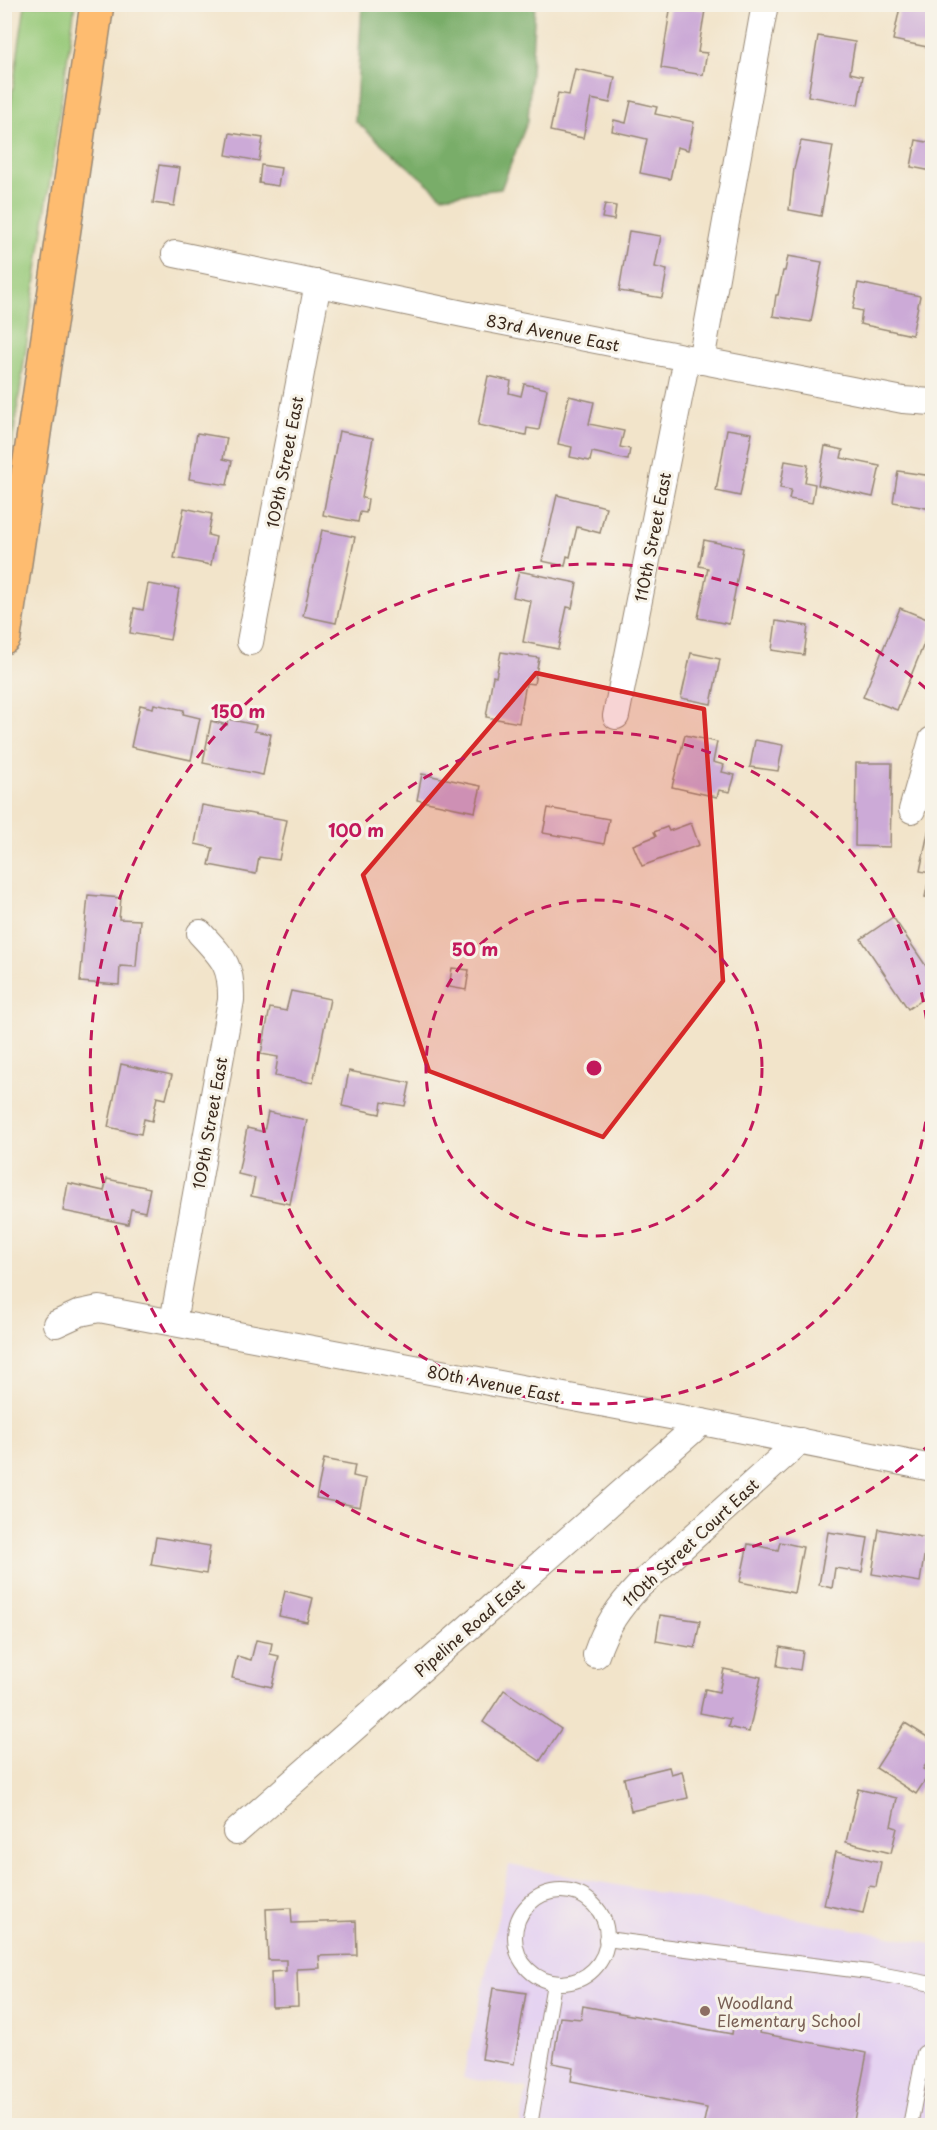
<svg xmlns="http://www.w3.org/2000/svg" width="937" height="2130" viewBox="0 0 937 2130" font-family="'Playpen Sans',sans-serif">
<rect width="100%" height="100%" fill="#f7f3e8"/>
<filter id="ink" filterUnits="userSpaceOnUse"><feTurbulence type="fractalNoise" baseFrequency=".0167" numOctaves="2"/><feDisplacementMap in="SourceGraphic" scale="12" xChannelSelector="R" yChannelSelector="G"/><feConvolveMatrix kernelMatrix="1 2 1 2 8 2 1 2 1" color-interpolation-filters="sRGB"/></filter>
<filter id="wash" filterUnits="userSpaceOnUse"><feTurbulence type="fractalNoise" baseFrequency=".008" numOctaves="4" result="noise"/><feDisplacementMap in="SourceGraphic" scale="24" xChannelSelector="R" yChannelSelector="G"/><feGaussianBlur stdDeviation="1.35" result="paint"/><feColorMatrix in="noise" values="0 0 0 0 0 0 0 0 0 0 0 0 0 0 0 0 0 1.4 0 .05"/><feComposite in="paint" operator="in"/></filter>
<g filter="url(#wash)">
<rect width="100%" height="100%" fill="#f2e4ca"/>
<!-- built -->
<path fill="#e5d3f1" d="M509,1865l423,79v181h-412l7,-37 -64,-10z"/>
<!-- green -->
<path fill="#97c979" stroke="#697a4c" stroke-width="1.5" d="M25,5h50l-70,490 -1,-346z"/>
<!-- forest -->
<path fill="#79ad69" stroke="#5a6c44" stroke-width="1.5" d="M362,5h173l-7,115 -27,69 -59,7 -87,-75z"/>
<g id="blocks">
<!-- building -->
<g fill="#ccaad7">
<path d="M671,4l34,6 -7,42 9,1 -4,22 -42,-7z"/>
<path d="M900,7l32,7v34l-39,-8z"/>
<path d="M818,36l37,6 -5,31 13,3 -5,29 -50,-9z"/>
<path d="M575,69l40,8 -5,26 -19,-4 -8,39 -33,-7 8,-38 11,2z"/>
<path d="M631,101l26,6 -2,7 39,8 -6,28 -11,-3 -7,32 -30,-6 7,-34 -35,-8 2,-11 12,3z"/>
<path d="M230,133l33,5 -4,23 -33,-6z"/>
<path d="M916,140l16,3v28l-21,-4z"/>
<path d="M801,141l32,5 -12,70 -32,-6 5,-41z"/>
<path d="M159,165l21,3 -6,38 -21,-3z"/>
<path d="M261,165l20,3 -3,18 -19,-3z"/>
<path d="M605,204l11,2 -2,14 -12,-2z"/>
<path d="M629,231l32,5 -6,31 12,3 -5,28 -43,-7z"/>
<path d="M788,256l34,6 -11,60 -38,-6 3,-21h2l5,-24h2z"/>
<path d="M858,283l62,13 -8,39 -52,-11 2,-13 -9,-2z"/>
<path d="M488,376l23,5 -2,12 12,3 3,-12 23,5 -8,41 -12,-2 -1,7 -48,-10z"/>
<path d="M569,396l25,6 -5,22 35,7 -4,16 10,2 -2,11 -36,-8 -2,9 -20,-4 2,-10 -14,-3z"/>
<path d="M727,429l25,4 -12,63 -24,-5z"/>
<path d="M339,431l34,7 -11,60 6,1 -2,14 -6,-1 -2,10 -35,-7z"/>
<path d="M197,433l30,5 -4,21 9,2 -5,24 -38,-6z"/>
<path d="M825,446l18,4 -2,8 39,8 -7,31 -55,-12z"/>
<path d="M785,461l23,4 -3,17 10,2 -3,19 -23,-4 2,-9 -11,-2z"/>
<path d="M898,471l34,5v33l-39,-7z"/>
<path d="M557,495l49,12 -6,26 -23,-6 -7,30 -3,-1 -2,10 -23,-5z"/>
<path d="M184,508l28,6 -4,21 8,2 -5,28 -37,-7z"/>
<path d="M322,530l33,7 -19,86 -33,-7z"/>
<path d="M704,540l39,8 -14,76 -31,-6 10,-50 -9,-2z"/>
<path d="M519,571l58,12 -5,25 -5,-1 -9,42 -35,-7 8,-41 -18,-4z"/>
<path d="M148,584l31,5 -9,51 -40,-7 4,-25 9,2z"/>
<path d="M900,608l32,13v3l-35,86 -34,-13z"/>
<path d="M776,621l32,5 -4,29 -32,-5z"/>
<path d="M501,652l38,6 -5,26 -8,-1 -7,40 -33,-6 7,-41 3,1z"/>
<path d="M691,653l29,6 -9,45 -30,-6z"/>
<path d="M154,704l30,6 -1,4 17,4 -9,42 -60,-13 9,-42 13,3z"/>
<path d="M228,719l28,6 -2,6 17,3 -8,41 -60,-12 8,-42 16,4z"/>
<path d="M685,735l32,7 -4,20 11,3 -2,7 13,3 -5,17 -11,-2 -2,7 -45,-10z"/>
<path d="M755,740l28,5 -5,26 -28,-4z"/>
<path d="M856,763h36l-2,84 -35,-1z"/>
<path d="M422,774l59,12 -6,26 -58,-12z"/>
<path d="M202,805l85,15 -8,40 -20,-3 -3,17 -47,-9 4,-17 -18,-4z"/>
<path d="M548,808l61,11 -5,25 -61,-11z"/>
<path d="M691,823l8,22 -57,21 -9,-21 23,-9 -2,-4 13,-5 2,4z"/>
<path d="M930,823l2,1v74l-7,-1 5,-24 -10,-2z"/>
<path d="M88,895l33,3 -2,21 21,1 -4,47 -16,-1 -1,19 -39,-3z"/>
<path d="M893,917l39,58v17l-24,17 -47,-70z"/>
<path d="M452,968l17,2 -3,20 -17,-3z"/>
<path d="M291,991l39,8 -17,84 -38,-7 3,-19 -17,-3 9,-46 16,3z"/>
<path d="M121,1064l51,11 -6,24 -9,-2 -5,24 -8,-2 -3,15 -33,-7z"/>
<path d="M349,1071l61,12 -5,23 -23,-4 -2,12 -38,-8z"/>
<path d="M268,1112l39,8 -17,84 -39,-8 4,-18 -17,-4 9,-46 17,4z"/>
<path d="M107,1179l43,9 -5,24 -14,-3 -3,15 -65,-13 5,-28 36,8z"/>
<path d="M324,1459l31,6 -2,11 13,3 -6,28 -44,-9z"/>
<path d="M879,1529l48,9 -7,44 -48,-8z"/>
<path d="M828,1532l40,6 -6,34 -27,-4 -3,20 -13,-3z"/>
<path d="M156,1537l54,9 -4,28 -55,-9z"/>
<path d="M780,1542l23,5 -9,46 -54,-11 8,-38 30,6z"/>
<path d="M285,1591l28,7 -6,24 -28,-6z"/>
<path d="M660,1615l40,6 -5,27 -39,-7z"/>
<path d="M256,1640l16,3 -2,11 9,2 -7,31 -40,-9 5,-22 14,4z"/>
<path d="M780,1647l23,4 -3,19 -23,-4z"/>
<path d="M724,1669l37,8 -12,55 -21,-5 2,-8 -30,-6 5,-24 14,3z"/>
<path d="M504,1690l57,39 -21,32 -57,-39z"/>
<path d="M905,1723l27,17v15l-9,14 7,4 -14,21 -40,-26z"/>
<path d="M669,1767l2,7 11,-3 6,27 -57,13 -7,-33z"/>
<path d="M858,1789l39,9 -6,28 6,2 -6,25 -45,-11z"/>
<path d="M836,1852l45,10 -5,25 -7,-1 -6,27 -39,-8z"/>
<path d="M291,1908l1,15 64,-2 1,34 -38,1 1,12 -23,1 1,37 -26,1 -1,-35 15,-1v-11h-18l-2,-51z"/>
<path d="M493,1988l33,5 -12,71 -32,-5z"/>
<path d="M583,2006l149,28 2,-13 26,6 -1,6 108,20 -14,73h-150l4,-18 -136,-27 2,-14 -20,-4 7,-46 21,2z"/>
</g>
</g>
</g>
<g filter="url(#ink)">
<use href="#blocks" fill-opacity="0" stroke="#968774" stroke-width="1.5"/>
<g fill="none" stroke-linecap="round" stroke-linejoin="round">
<defs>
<g id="service">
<circle cx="561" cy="1937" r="46"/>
<path d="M606,1939l263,33 63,12"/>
<path d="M530,2126l24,-143"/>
<path d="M910,2126l14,-73 8,2"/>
</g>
<g id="minor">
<path d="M175,254l293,61 435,85 29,2"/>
<path d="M701,361l64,-357"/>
<path d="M250,642l68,-359"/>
<path d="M616,716l71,-358"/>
<path d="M912,810l20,-70"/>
<path d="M173,1322l58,-322c1,-35 -8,-42 -31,-67"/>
<path d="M56,1324l24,-11 19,-4 603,113 230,46"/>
<path d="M596,1655c10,-29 22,-47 43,-69l161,-145"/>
<path d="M236,1832l466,-410"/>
</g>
<path id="motorway" d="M4,637l93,-633"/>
</defs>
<!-- service casing -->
<use href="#service" stroke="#968774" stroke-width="16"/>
<!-- minor casing -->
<use href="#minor" stroke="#968774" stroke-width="28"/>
<!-- motorway casing -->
<use href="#motorway" stroke="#968774" stroke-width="36"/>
<!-- service -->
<use href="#service" stroke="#fff" stroke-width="14"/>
<!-- minor -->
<use href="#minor" stroke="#fff" stroke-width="26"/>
<!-- motorway -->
<use href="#motorway" stroke="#febc70" stroke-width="33"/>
</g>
</g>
<!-- marked area -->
<path fill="#d62828" fill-opacity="0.2" stroke="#d62828" stroke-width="4.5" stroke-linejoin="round" d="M536,673l168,36 19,272 -120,156 -174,-66 -66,-196z"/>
<!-- distance rings -->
<g fill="none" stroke="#c2185b" stroke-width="3" stroke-dasharray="10 8">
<circle cx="594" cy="1068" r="168"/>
<circle cx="594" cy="1068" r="336"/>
<path d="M931 1443A504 504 0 1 1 931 693"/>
</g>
<!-- markers -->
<circle fill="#8d6e63" stroke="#f7f3e8" stroke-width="2" cx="705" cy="2011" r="6"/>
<g text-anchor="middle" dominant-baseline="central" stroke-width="6" stroke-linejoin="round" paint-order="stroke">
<!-- street labels -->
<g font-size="16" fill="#3b2a1e" stroke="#f7f3e8">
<text transform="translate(553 332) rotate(11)">83rd Avenue East</text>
<text transform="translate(284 462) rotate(-79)">109th Street East</text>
<text transform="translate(652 537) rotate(-79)">110th Street East</text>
<text transform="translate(209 1123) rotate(-80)">109th Street East</text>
<text transform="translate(494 1383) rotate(11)">80th Avenue East</text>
<text transform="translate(690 1542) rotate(-43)">110th Street Court East</text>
<text transform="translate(469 1627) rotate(-41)">Pipeline Road East</text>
</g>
<!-- education labels -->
<g font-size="16" fill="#785e54" stroke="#f7f3e8" text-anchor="start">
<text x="717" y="2002">Woodland<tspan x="717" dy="18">Elementary School</tspan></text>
</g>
</g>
<circle cx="594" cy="1068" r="9" fill="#c2185b" stroke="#f7f3e8" stroke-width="3"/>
<g font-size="18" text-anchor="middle" font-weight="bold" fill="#c2185b" stroke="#f7f3e8" stroke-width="6" stroke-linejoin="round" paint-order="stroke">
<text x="238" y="718">150 m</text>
<text x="356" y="837">100 m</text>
<text x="475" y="956">50 m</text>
</g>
<!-- margin -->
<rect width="937" height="2130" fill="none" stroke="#f7f3e8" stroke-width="24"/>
</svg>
